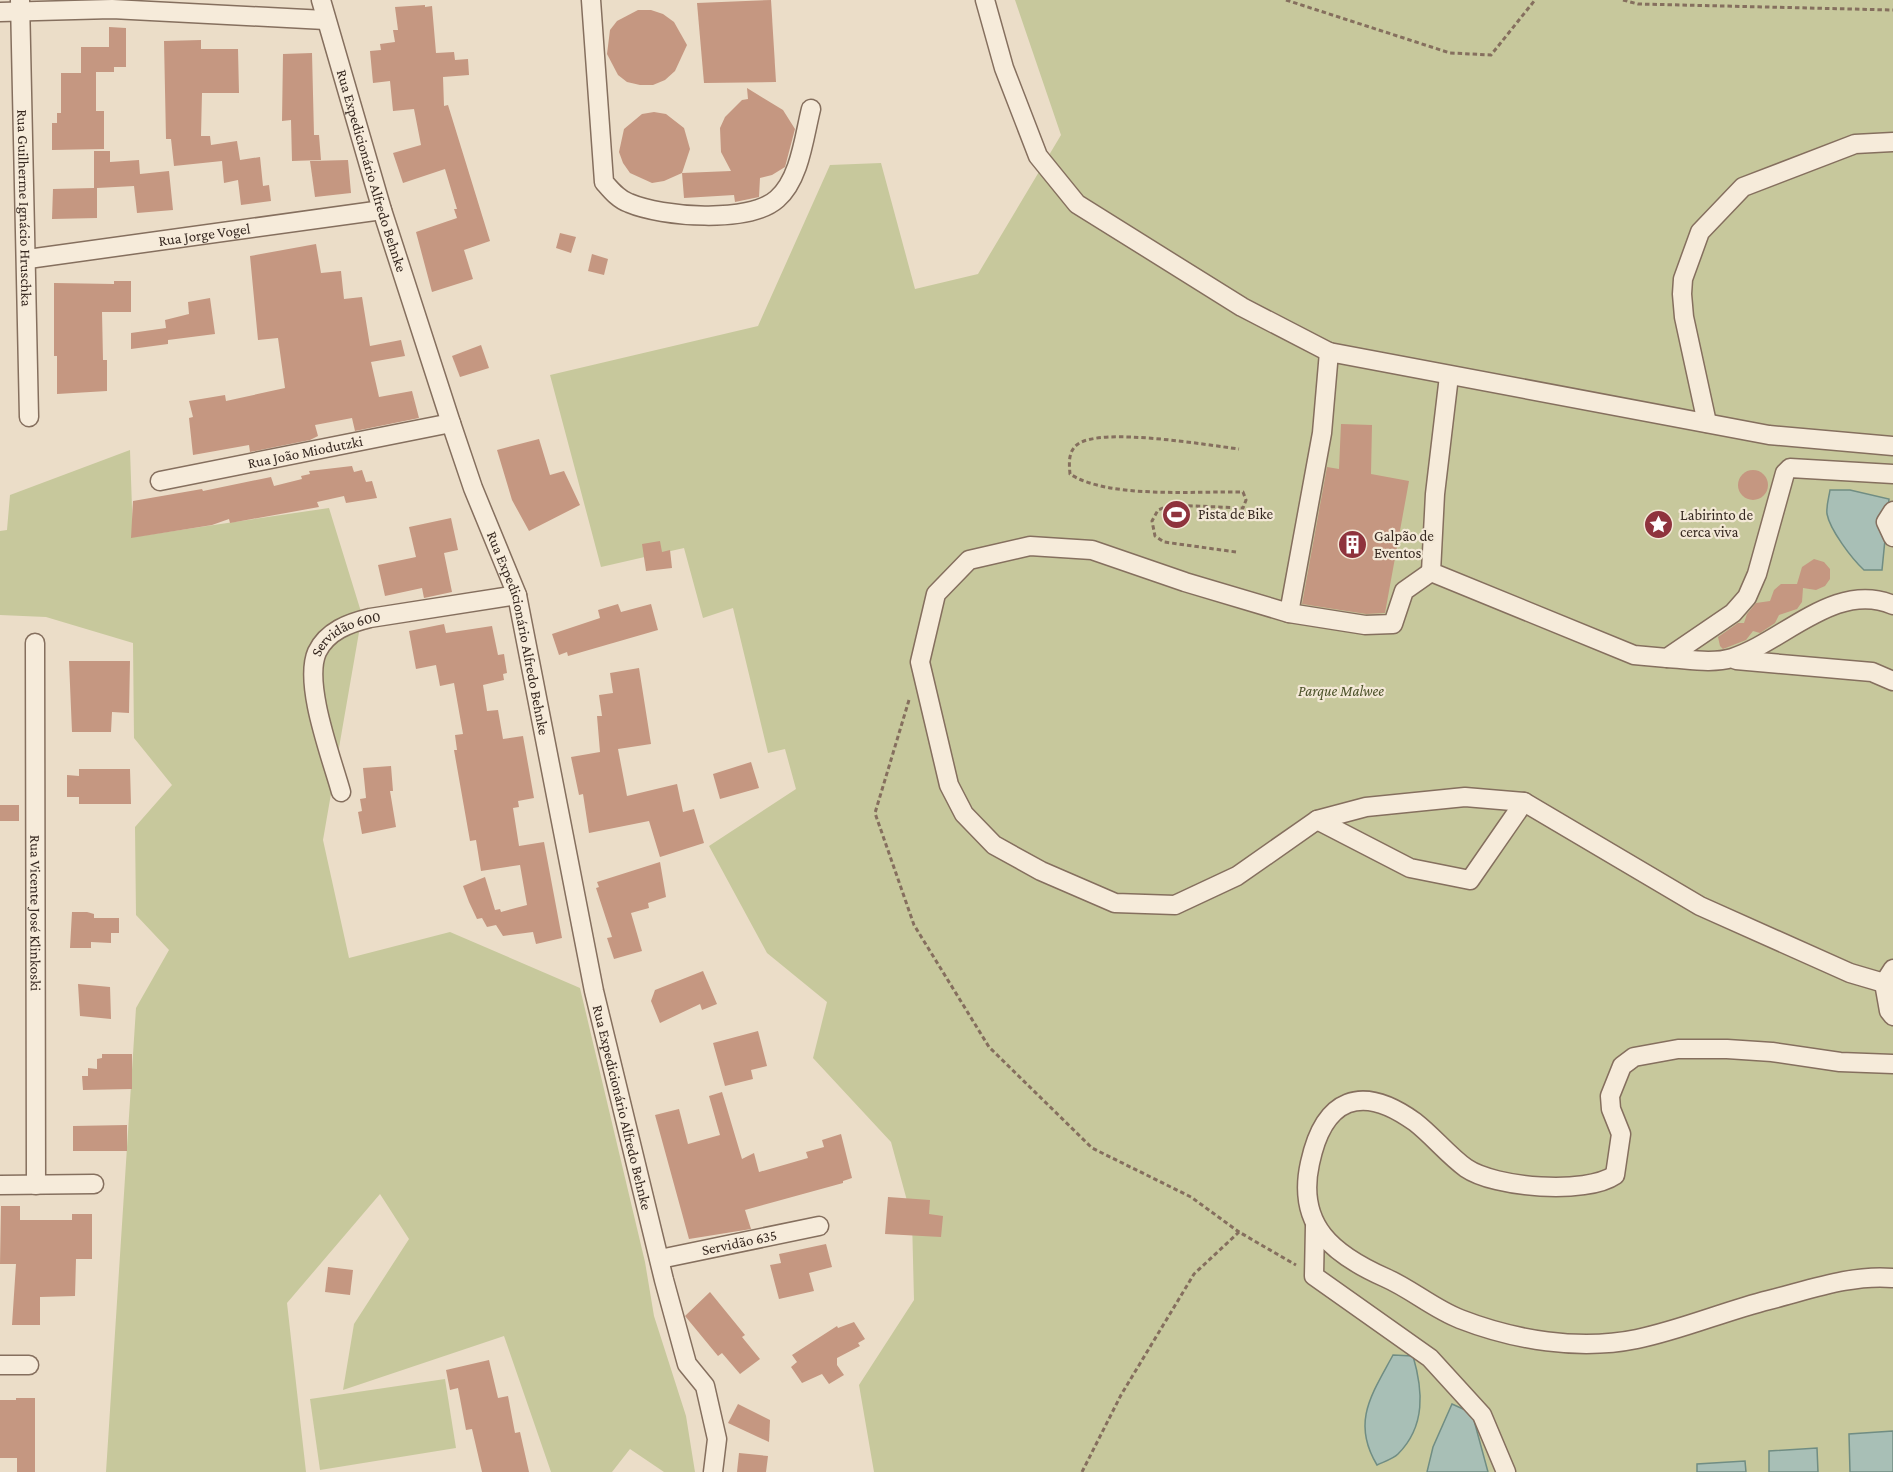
<svg xmlns="http://www.w3.org/2000/svg" width="1893" height="1472" viewBox="0 0 1893 1472" font-family="'Crimson Pro',serif">
<rect width="100%" height="100%" fill="#ebddc8"/>
<!-- green -->
<g fill="#c7c89c">
<path d="M1015,0h878v1472h-1019l-15,-87 55,-85 -2,-81 -21,-77 -78,-84 14,-56 -60,-49 -58,-107 87,-57 -11,-40 -17,4 -35,-145 -30,10 -19,-70 -83,19 -51,-192 208,-49 72,-161 51,-2 34,126 63,-15 83,-139z"/>
<path d="M130,450l3,87 196,-29 33,107 -39,225 26,118 101,-26 130,56 65,274 9,54 32,100 9,56h-31l-34,-23 -18,23h-61l-47,-136 -161,54 11,-66 55,-85 -29,-45 -93,109 19,169h-200l30,-464 33,-58 -33,-35 -1,-88 37,-42 -38,-47 -1,-95 -87,-26 -46,-2v-84l7,-1 3,-35z"/>
<path d="M445,1379l11,69 -136,22 -10,-71z"/>
</g>
<!-- water -->
<g fill="#a8bfb6" stroke="#708d83" stroke-width="1.5">
<path d="M1830,490h20l39,9 -7,71h-18c-12,-11 -34,-40 -37,-56 -1,-8 2,-17 3,-24z"/>
<path d="M1393,1355l20,1c10,34 13,70 -15,98 -5,5 -15,8 -21,11 -26,-43 -5,-71 16,-110z"/>
<path d="M1452,1404l20,9 16,59h-61l6,-25z"/>
<path d="M1893,1431v41h-43l-1,-38z"/>
<path d="M1817,1448l1,24h-49v-21z"/>
<path d="M1745,1461l1,11h-49v-8z"/>
</g>
<!-- building -->
<g fill="#c59781">
<path d="M771,0l5,82 -72,1 -7,-80z"/>
<path d="M425,5v2l7,-1 4,47 18,-1 1,8 13,-1 1,16 -26,2 1,29 4,-1 42,136 -26,9 9,29 -41,13 -16,-60 41,-14 -3,-9h3l-12,-40 -42,14 -10,-30 28,-8 -7,-36 -21,2 -3,-30 -17,2 -3,-32 11,-1 -1,-6 15,-2 -2,-12h5l-3,-23z"/>
<path d="M638,10h13l12,4 11,8 13,23 -12,26 -10,9 -12,5h-13l-13,-3 -9,-7 -11,-21 3,-24 7,-9z"/>
<path d="M109,27l17,1v39h-12v5h-18v39h8v38l-52,1v-27h5v-10h4v-40h20v-26h28z"/>
<path d="M201,40v9h37l1,44h-37l-1,43h9l1,9 26,-4 3,19 20,-3 3,29 6,-1 2,16 -30,4 -3,-25 -14,3 -2,-22 -48,5 -3,-27h-5l-2,-98z"/>
<path d="M312,53l2,82h5l2,25 -29,1 -1,-41 -9,1 1,-67z"/>
<path d="M747,88l36,22 12,19 -10,38 -13,8 -12,3 -1,19 -24,5 -1,-7 -50,3 -2,-25 -18,8 -12,2 -22,-10 -7,-10 -4,-11 5,-23 18,-15 12,-2 12,2 18,14 6,21 -8,24 49,-2 -10,-19 -1,-24 5,-11 17,-17 6,-1z"/>
<path d="M94,151h16v11l29,-2 1,14 29,-3 4,39 -36,3 -3,-27 -37,2v30l-45,1 1,-30 41,-1z"/>
<path d="M348,160l3,33 -36,4 -5,-36z"/>
<path d="M560,233l16,4 -5,16 -15,-5z"/>
<path d="M316,244l5,29 20,-2 3,28 18,-2 8,49 31,-6 4,16 -34,6 8,35 33,-6 7,27 -64,13 -3,-13 -37,7 3,11 -8,4 -60,12 -1,-7 -56,10 -4,-37 4,-1 -4,-16 36,-6 1,6 59,-13 -7,-50 -20,2 -8,-84z"/>
<path d="M592,254l16,5 -4,16 -16,-4z"/>
<path d="M114,281h17v31h-29l1,48h4v31l-50,3v-38h-3v-73l60,1z"/>
<path d="M210,298l5,36 -47,6v4l-37,5v-16l35,-5 -1,-8 24,-6 -1,-12z"/>
<path d="M481,345l8,23 -29,9 -8,-21z"/>
<path d="M1341,424l31,1 -1,49 38,7 -24,132 -19,1 -64,-10 25,-137 12,2z"/>
<path d="M539,439l11,36 14,-4 16,34 -51,26 -17,-31 -15,-50z"/>
<path d="M352,466l2,6 8,-2 4,12 6,-1 5,17 -31,5 -2,-7 -27,6 2,5 -89,16 -1,-4 -17,6 -81,13 2,-37 69,-12 1,2 68,-14 3,9 28,-7 -1,-3 9,-2 -1,-3z"/>
<circle cx="1753" cy="485" r="15"/>
<path d="M451,518l7,32 -14,3 8,39 -28,6 -2,-10 -37,8 -7,-31 38,-8 -7,-30z"/>
<path d="M660,541l2,11 8,-2 2,18 -26,3 -4,-27z"/>
<path d="M1814,559l10,3 6,7v10l-5,7 -9,4 -13,-2 -1,14 -5,7 -18,6 -4,8 -15,10 -7,-2 -7,9 -23,9 -3,-3 -2,-9 20,-14h6l3,-9 9,-11 14,-2 4,-11 7,-6h16l5,-17z"/>
<path d="M618,604l3,8 30,-8 7,26 -90,26 -1,-4 -8,3 -7,-21 48,-16 -2,-8z"/>
<path d="M444,624l2,9 46,-7 6,29 6,-1 3,19 -4,1 1,6 -21,5 4,26 11,-1 5,29 20,-3 11,62 -16,3 1,6 -6,1 6,38 25,-4 18,96 -26,6 -3,-12 -30,4 -7,-11 -9,2 -5,-9 -5,1 -8,-17 -6,-16 22,-9 10,33 5,-1 1,3 26,-7 -7,-40 -39,6 -5,-31 -6,1 -16,-91h3l-2,-15 8,-1 -9,-51 -14,3 -4,-21 -20,4 -7,-38z"/>
<path d="M69,661h61l-1,52 -17,-1 -1,20h-39z"/>
<path d="M639,668l12,76 -33,5 9,47 50,-12 6,28 11,-3 10,34 -44,14 -11,-36 -60,12 -6,-39 -4,1 -8,-38 29,-5 -3,-36h5l-3,-21 14,-2 -3,-20z"/>
<path d="M751,762l8,26 -39,11 -7,-25z"/>
<path d="M391,766l2,25h-3l6,36 -34,7 -4,-22 4,-1 -2,-12 6,-1 -3,-30z"/>
<path d="M79,769h51l1,35h-52v-7h-12v-22l12,1z"/>
<rect x="0" y="805" width="19" height="16"/>
<path d="M660,862l6,35 -18,6 1,5 -18,5 11,38 -28,8 -7,-21 5,-1 -16,-49 3,-1 -2,-5z"/>
<path d="M72,912h15l7,2v4h25v15h-8v10l-20,-1v6h-21z"/>
<path d="M703,971l14,33 -15,6 -2,-6 -40,19 -9,-22 4,-11z"/>
<path d="M78,984l32,3 1,32 -31,-3z"/>
<path d="M758,1031l9,35 -16,4 2,9 -28,7 -12,-43z"/>
<path d="M102,1054h30v35l-49,1 -1,-14h6v-8l9,1v-10l5,-1z"/>
<path d="M722,1092l20,67 12,-6 5,19 49,-14 -2,-6 18,-5 -2,-7 19,-6 11,44 -9,3v2l-98,27 6,19 -62,10 -34,-124 24,-6 9,35 32,-9 -11,-39z"/>
<path d="M127,1125v26h-54v-25z"/>
<path d="M888,1197l42,3 -1,14 14,2 -2,21 -56,-3z"/>
<path d="M1,1206h19v14h52v-6h20v45h-16l-1,37 -35,1v28h-28l4,-61h-16z"/>
<path d="M826,1244l6,23 -23,6 5,18 -35,8 -9,-34 11,-2 -2,-9z"/>
<path d="M328,1267l25,3 -3,25 -25,-3z"/>
<path d="M710,1292l35,43 -3,2 18,22 -20,15 -18,-21 -4,3 -33,-40z"/>
<path d="M854,1322l11,17 -7,4 2,3 -23,12v7l7,10 -15,9 -7,-10 -20,9 -11,-16 6,-5 -5,-7 45,-29 1,2z"/>
<path d="M489,1360l9,38 10,-2 7,37 5,-1 9,40h-47l-10,-43 -6,1 -8,-42 -8,2 -4,-20z"/>
<path d="M16,1398h19v74h-18v-14h-17v-58h16z"/>
<path d="M738,1404l32,16 -1,22 -41,-19z"/>
<path d="M739,1453l29,3 -2,16h-29z"/>
</g>
<g fill="none" stroke-linecap="round" stroke-linejoin="round">
<defs>
<g id="minor">
<path id="s1" d="M20,0l9,417"/>
<path id="s2" d="M321,0l61,210 69,213 22,65 44,107 77,396 70,289 23,84 18,22 12,53 -4,33"/>
<path d="M591,0l13,182c7,8 14,17 25,21 33,14 120,21 148,-4 23,-20 27,-62 34,-90"/>
<path d="M985,0l19,68 34,88 39,48 165,103 87,45"/>
<path d="M0,12l112,-3 213,11"/>
<path id="s3" d="M28,259l354,-49"/>
<path d="M1449,376l-14,118 -4,78 203,83 33,3 66,-45 14,-16 10,-23 28,-101 5,-5 103,6"/>
<path d="M1707,423l-23,-106 -2,-23 1,-15 17,-47 43,-45 112,-43 38,-2"/>
<path id="s4" d="M160,481l291,-58"/>
<path d="M1893,511l-7,11 7,15"/>
<path d="M1431,572l-27,19 -11,33 -28,1 -76,-12 -104,-31 -93,-32 -62,-4 -61,14 -33,34 -16,68 29,123 15,29 30,31 47,26 74,32 60,2 62,-29 80,-56 49,-13 99,-10 59,5 176,104 150,67 34,10"/>
<path d="M1289,613l33,-180 7,-81 440,83 124,11"/>
<path id="s5" d="M35,643l1,542"/>
<path d="M1667,658c20,1 45,6 65,0 51,-16 104,-78 161,-53"/>
<path d="M1736,660l136,12 21,9"/>
<path id="s6" d="M341,792c-9,-33 -38,-108 -24,-140 10,-21 32,-29 53,-34l147,-23"/>
<path d="M1317,820l93,48 60,12 54,-78"/>
<path d="M1893,969l-9,14 5,28 4,5"/>
<path d="M1893,1064l-53,-2 -68,-10 -45,-3h-49l-44,8 -12,9 -12,30 1,13 10,25 -6,41c-29,20 -120,13 -149,-7 -18,-13 -33,-32 -51,-46 -54,-39 -91,-24 -105,41 -14,63 24,92 76,115 25,11 48,31 74,41 54,21 119,32 177,20 44,-9 88,-28 132,-39 40,-10 83,-26 124,-22"/>
<path d="M0,1185l94,-1"/>
<path d="M1315,1226l-1,50 116,82 52,57 24,57"/>
<path id="s7" d="M660,1259l159,-33"/>
<path d="M0,1365h29"/>
</g>
</defs>
<!-- minor casing -->
<use href="#minor" stroke="#856f5e" stroke-width="21"/>
<!-- path -->
<g stroke="#856f5e" stroke-width="3" stroke-dasharray="4.5 3" stroke-linecap="butt">
<path d="M1286,0l164,53 41,2 44,-55"/>
<path d="M1623,0l15,4 255,6"/>
<path d="M1236,552l-72,-10 -9,-6 -3,-15 6,-11 13,-5 72,3 3,-8 -3,-8c-46,-1 -135,7 -173,-18 -1,-11 -2,-23 8,-30 24,-17 129,1 161,5"/>
<path d="M909,700l-34,113 39,112 75,122 103,101 99,49 48,35"/>
<path d="M1082,1472l39,-77 73,-121 45,-42 57,33"/>
</g>
<!-- minor -->
<use href="#minor" stroke="#f6ebda" stroke-width="18"/>
</g>
<!-- icons -->
<defs>
<symbol id="stadium-disc" viewBox="-11 -11 22 22"><circle r="9.5" fill="#8f333d" stroke="#f3e8d6"/><path d="M0-5a6.5 5 0 1 0 0 10a6.5 5 0 1 0 0-10ZM-3.5-1.8h7v3.6h-7Z" fill="#fff"/></symbol>
<symbol id="sight-disc" viewBox="-11 -11 22 22"><circle r="9.5" fill="#8f333d" stroke="#f3e8d6"/><path d="M0-6L1.8-2.2L6-1.7L2.9 1.2L3.7 5.4L0 3.3L-3.7 5.4L-2.9 1.2L-6-1.7L-1.8-2.2Z" fill="#fff"/></symbol>
<symbol id="building-disc" viewBox="-11 -11 22 22"><circle r="9.5" fill="#8f333d" stroke="#f3e8d6"/><path d="M-4-6H4V6H1V3H-1V6H-4ZM-2.5-4.3h1.7v1.8h-1.7ZM.8-4.3h1.7v1.8H.8ZM-2.5-1h1.7V.8h-1.7ZM.8-1h1.7V.8H.8Z" fill="#fff"/></symbol>
</defs>
<g fill-rule="evenodd">
<use href="#stadium-disc" x="1160" y="498" width="33" height="33"/>
<use href="#sight-disc" x="1642" y="508" width="33" height="33"/>
<use href="#building-disc" x="1336" y="528" width="33" height="33"/>
</g>
<g text-anchor="middle" dominant-baseline="central" stroke-width="4.5" stroke-linejoin="round" paint-order="stroke">
<!-- street labels -->
<g font-size="15" fill="#372921" stroke="#f3e8d6">
<text stroke="none"><textPath href="#s2" startOffset="178">Rua Expedicionário Alfredo Behnke</textPath></text>
<text stroke="none"><textPath href="#s1" startOffset="208">Rua Guilherme Ignácio Hruschka</textPath></text>
<text stroke="none"><textPath href="#s3" startOffset="178">Rua Jorge Vogel</textPath></text>
<text stroke="none"><textPath href="#s4" startOffset="148">Rua João Miodutzki</textPath></text>
<text stroke="none"><textPath href="#s2" startOffset="664">Rua Expedicionário Alfredo Behnke</textPath></text>
<text stroke="none"><textPath href="#s6" startOffset="180">Servidão 600</textPath></text>
<text stroke="none"><textPath href="#s5" startOffset="270">Rua Vicente José Klinkoski</textPath></text>
<text stroke="none"><textPath href="#s2" startOffset="1150">Rua Expedicionário Alfredo Behnke</textPath></text>
<text stroke="none"><textPath href="#s7" startOffset="81">Servidão 635</textPath></text>
</g>
<!-- poi labels -->
<g font-size="15" fill="#372921" stroke="#f3e8d6" text-anchor="start">
<text x="1198" y="514">Pista de Bike</text>
<text x="1680" y="515">Labirinto de<tspan x="1680" dy="17">cerca viva</tspan></text>
<text x="1374" y="536">Galpão de<tspan x="1374" dy="17">Eventos</tspan></text>
</g>
<!-- park labels -->
<g font-size="15" font-style="italic" fill="#4b5129" stroke="#f3e8d6">
<text x="1341" y="691">Parque Malwee</text>
</g>
</g>
</svg>
